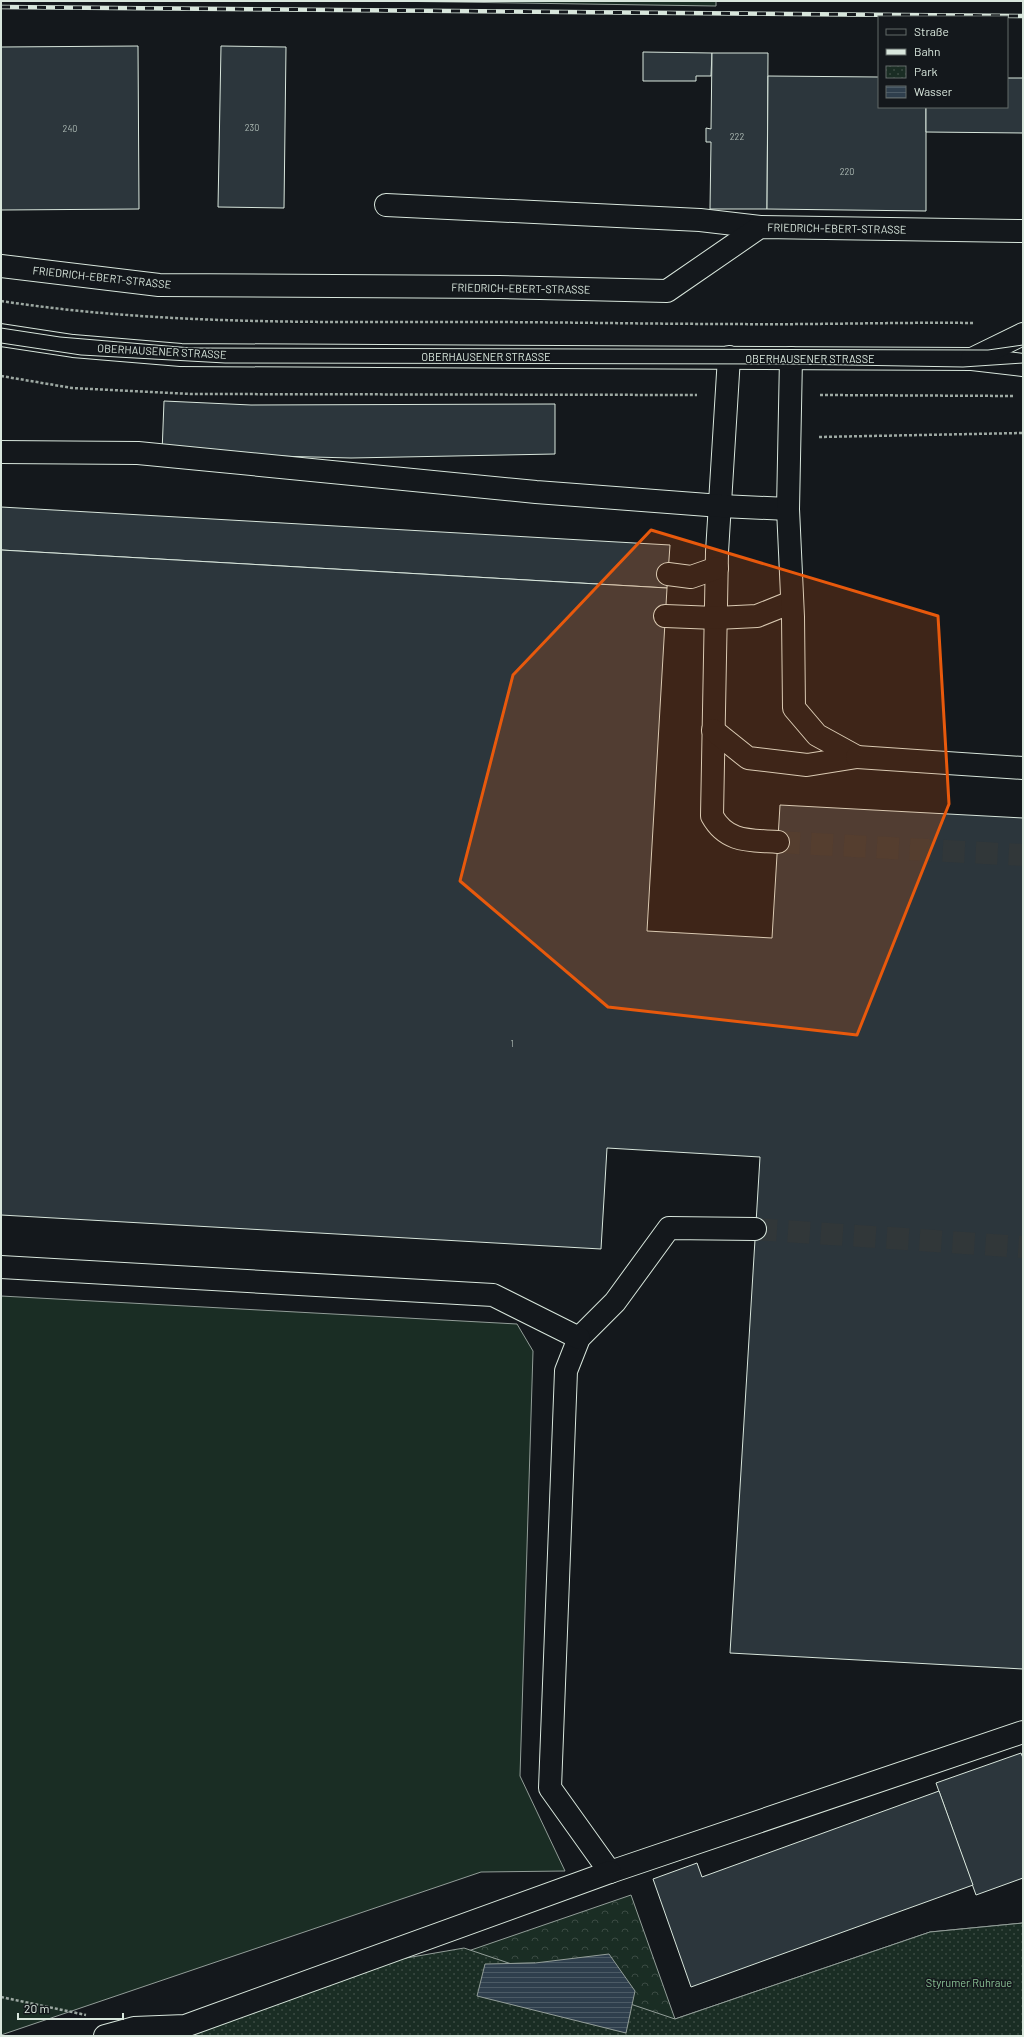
<svg xmlns="http://www.w3.org/2000/svg" width="1024" height="2037" viewBox="0 0 1024 2037" font-family="Barlow,sans-serif">
<defs>
<pattern id="forest-crowns" width="20" height="18" patternUnits="userSpaceOnUse"><rect width="20" height="18" fill="#1a2d24"/><path d="M2 6a3 3 0 1 1 6 0M12 15a3 3 0 1 1 6 0" fill="none" stroke="#3b4b43"/></pattern>
<pattern id="park-dots" width="8" height="8" patternUnits="userSpaceOnUse"><rect width="8" height="8" fill="#1a2d24"/><path d="M2 2h.1M6 6h.1" fill="none" stroke="#3b4b43" stroke-width="1.8" stroke-linecap="round"/></pattern>
<pattern id="water-rules" width="6" height="5" patternUnits="userSpaceOnUse"><rect width="6" height="5" fill="#2f3f4d"/><path d="M0 2.5h6" fill="none" stroke="#4c5b66"/></pattern>
</defs>
<rect width="100%" height="100%" fill="#14181c"/>
<!-- green -->
<g fill="#1a2d24" stroke="#939e99">
<path d="M384,1h332v5z"/>
<path d="M1,1296l516,28 16,27 -13,425 45,95 -84,1 -480,163z"/>
</g>
<!-- forest -->
<path fill="url(#forest-crowns)" stroke="#939e99" fill-rule="evenodd" d="M631,1895l44,124 255,-87 93,-9v113h-802zM535,1963l-58,32 8,-31z"/>
<!-- park -->
<path fill="url(#park-dots)" stroke="#939e99" d="M1023,1923v113h-844l175,-69 110,-19 211,71 255,-87z"/>
<!-- water -->
<path fill="url(#water-rules)" stroke="#939e99" d="M609,1954l26,37 -9,42 -149,-37 8,-32 50,-1z"/>
<!-- building -->
<g fill="#2c363c" stroke="#d8e6dc">
<path d="M138,46l1,163 -138,1v-163z"/>
<path d="M221,46l65,1 -2,161 -66,-1z"/>
<path d="M643,52l69,1 -1,23h-15v5h-53z"/>
<path d="M712,53h56l-1,156h-57l1,-67h-5v-14l5,1z"/>
<path d="M768,76l111,1v30h47v104l-159,-2z"/>
<path d="M1007,78h16v55l-97,-1v-25h81z"/>
<path d="M164,401l87,4 304,-1v50l-204,4 -189,-5z"/>
<path d="M1,507l669,38 -3,43 -666,-38z"/>
<path d="M1,550l666,38 -20,343 125,7 8,-133 243,13v851l-293,-16 30,-496 -153,-9 -6,101 -600,-34z"/>
<path d="M1021,1753l2,5v120l-47,17 -40,-112z"/>
<path d="M939,1791l34,94 -282,102 -38,-108 44,-16 5,14z"/>
</g>
<g fill="none" stroke-linecap="round" stroke-linejoin="round">
<!-- minor-tunnel -->
<g stroke="#313739" stroke-width="22" stroke-dasharray="22 11" stroke-linecap="butt">
<path d="M778,842l245,13"/>
<path d="M755,1229l268,18"/>
</g>
<defs>
<g id="minor">
<path d="M386,205l314,15 60,7"/>
<path d="M1,266l158,19 340,2 168,4 93,-64 263,4"/>
<path d="M729,357l-12,195 -5,264c15,27 38,24 66,26"/>
<path d="M1,452l137,1 398,39 185,14 67,3"/>
<path d="M668,574l23,3 26,-9"/>
<path d="M665,616l51,2 41,-2 35,-14"/>
<path d="M713,730l35,28 59,7 50,-8 -40,-22 -23,-27 -1,-91 -5,-108 3,-151"/>
<path d="M857,757l166,11"/>
<path d="M755,1229l-86,-1 -54,74 -36,36 -13,33 -16,417 60,84 413,-140"/>
<path d="M1,1267l492,28 86,43"/>
<path d="M105,2036l29,-8 51,-2 425,-154"/>
</g>
<g id="major">
<path d="M1,335l72,11 108,9 791,4 51,6"/>
<path d="M972,359l51,-25"/>
</g>
</defs>
<!-- minor casing -->
<use href="#minor" stroke="#d8e6dc" stroke-width="24"/>
<!-- major casing -->
<use href="#major" stroke="#d8e6dc" stroke-width="24"/>
<!-- path -->
<g stroke="#9da8a2" stroke-width="2.5" stroke-dasharray="3 2" stroke-linecap="butt">
<path d="M1,301c157,24 316,21 474,21 86,0 173,2 259,2 80,1 160,-2 240,-1"/>
<path d="M1,376l71,12 120,6 505,1"/>
<path d="M820,395l195,1"/>
<path d="M819,437l204,-4"/>
<path d="M1,1997l85,18"/>
</g>
<!-- minor -->
<use href="#minor" stroke="#14181c" stroke-width="22"/>
<!-- major -->
<use href="#major" stroke="#14181c" stroke-width="22"/>
<!-- tram -->
<g stroke="#d8e6dc" stroke-width="1">
<path d="M1,328l59,9 131,11 797,2 35,-5"/>
<path d="M1,343l80,12 144,8 565,1 173,3 60,-4"/>
</g>
<defs>
<path id="rail" d="M1,7l1022,9"/>
</defs>
<!-- rail casing -->
<use href="#rail" stroke="#d8e6dc" stroke-width="4.5"/>
<!-- rail -->
<use href="#rail" stroke="#14181c" stroke-width="3" stroke-dasharray="9" stroke-linecap="butt"/>
</g>
<!-- marked area -->
<path fill="#e8590c" fill-opacity="0.2" stroke="#e8590c" stroke-width="3" stroke-linejoin="round" d="M651,530l287,86 11,188 -92,231 -249,-28 -148,-126 53,-206z"/>
<g text-anchor="middle" dominant-baseline="central" stroke-width="3" stroke-linejoin="round" paint-order="stroke">
<!-- number labels -->
<g font-size="9" fill="#adbab4">
<text x="252" y="127">230</text>
<text x="70" y="128">240</text>
<text x="737" y="136">222</text>
<text x="847" y="171">220</text>
<text x="512" y="1043">1</text>
</g>
<!-- street labels -->
<g font-size="11" fill="#d8e6dc" stroke="#14181c">
<text transform="translate(837 228) rotate(1)">FRIEDRICH-EBERT-STRASSE</text>
<text transform="translate(102 277) rotate(6)">FRIEDRICH-EBERT-STRASSE</text>
<text transform="translate(521 288) rotate(1)">FRIEDRICH-EBERT-STRASSE</text>
<text transform="translate(162 351) rotate(3)">OBERHAUSENER STRASSE</text>
<text x="486" y="356">OBERHAUSENER STRASSE</text>
<text x="810" y="358">OBERHAUSENER STRASSE</text>
</g>
<!-- park labels -->
<g font-size="11" fill="#8ac095" stroke="#14181c">
<text x="969" y="1982">Styrumer Ruhraue</text>
</g>
</g>
<!-- border -->
<rect width="1024" height="2037" fill="none" stroke="#d8e6dc" stroke-width="4"/>
<!-- legend -->
<rect x="878" y="16" width="130" height="92" fill="#14181c" stroke="#626a69"/>
<rect x="886" y="29" width="20" height="6" fill="#14181c" stroke="#626a69"/>
<text x="914" y="36" font-size="12" fill="#d8e6dc">Straße</text>
<rect x="886" y="49" width="20" height="6" fill="#d8e6dc" stroke="#626a69"/>
<text x="914" y="56" font-size="12" fill="#d8e6dc">Bahn</text>
<rect x="886" y="66" width="20" height="12" fill="url(#park-dots)" stroke="#626a69"/>
<text x="914" y="76" font-size="12" fill="#d8e6dc">Park</text>
<rect x="886" y="86" width="20" height="12" fill="url(#water-rules)" stroke="#626a69"/>
<text x="914" y="96" font-size="12" fill="#d8e6dc">Wasser</text>
<!-- scale -->
<path d="M18 2013v6h105v-6" fill="none" stroke="#d8e6dc" stroke-width="2"/>
<text x="24" y="2013" font-size="12" fill="#d8e6dc" stroke="#14181c" stroke-width="3" paint-order="stroke">20 m</text>
</svg>
